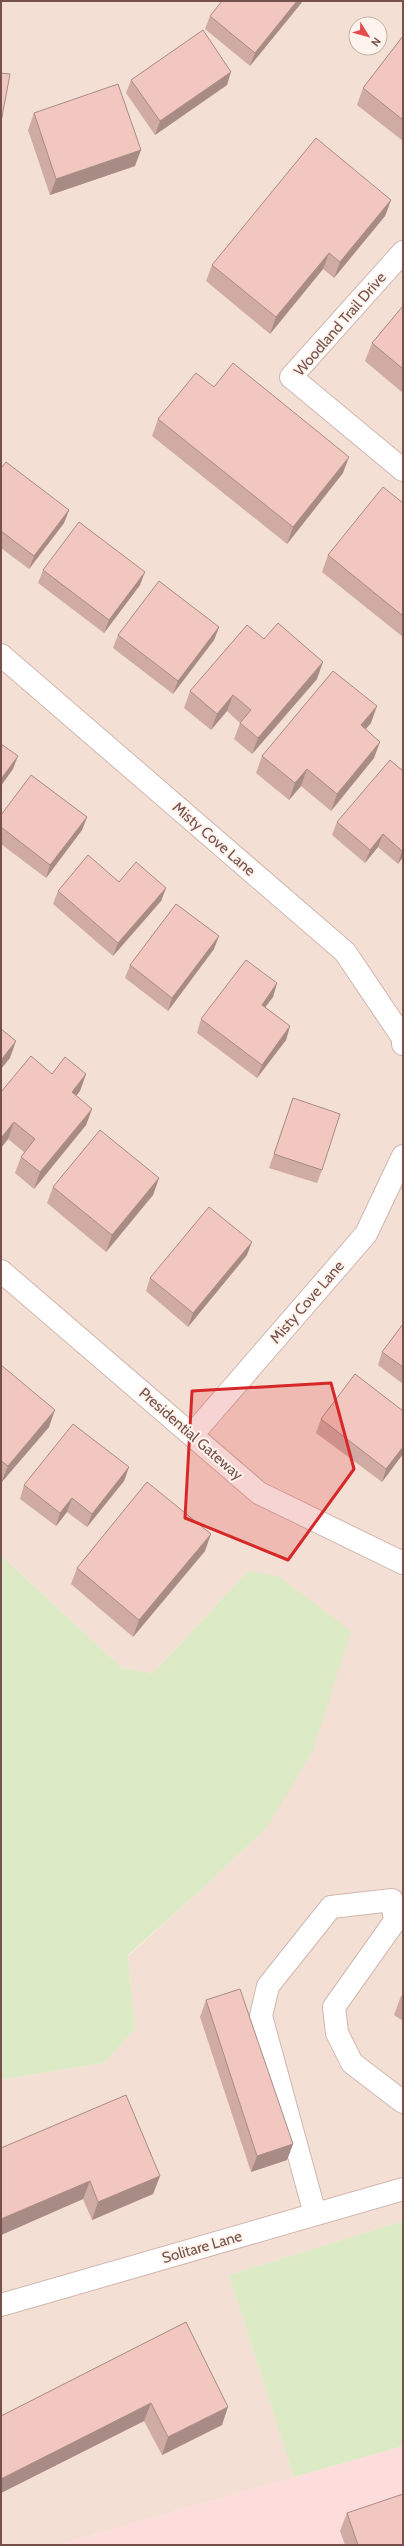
<svg xmlns="http://www.w3.org/2000/svg" width="404" height="2546" viewBox="0 0 404 2546" font-family="Cabin,sans-serif">
<rect width="100%" height="100%" fill="#fcefe7"/>
<!-- residential -->
<path fill="#f4dfd5" fill-rule="evenodd" d="M1,1h402v2220l-174,54 65,202 -236,68h-57v-465l103,-17 31,-34 -7,-73 73,-66 67,-64 -20,-255 -95,102 -31,-5 -121,-113zM356,24h24v24h-24z"/>
<!-- commercial -->
<path fill="#fcdddb" d="M403,2446v99h-345l236,-68z"/>
<!-- green -->
<g fill="#dceac5">
<path d="M1,1555l121,113 31,5 95,-102 30,5 73,55 -38,119 -45,76 -67,64 -73,65 7,74 -31,34 -103,17z"/>
<path d="M403,2221v225l-109,31 -65,-202z"/>
</g>
<g fill="none" stroke-linecap="round" stroke-linejoin="round">
<defs>
<g id="minor">
<path d="M403,252l-112,125 112,93"/>
<path d="M1,655l344,297 58,86v6"/>
<path d="M1,1271l258,222 144,70"/>
<path d="M192,1435l174,-201 37,-78"/>
<path d="M315,2214l-54,-198 7,-30 63,-79 61,-7 3,21 -61,86 3,26 15,30 51,39"/>
<path d="M1,2305l402,-116"/>
</g>
</defs>
<!-- minor casing -->
<use href="#minor" stroke="#d0b7af" stroke-width="24"/>
<!-- minor -->
<use href="#minor" stroke="#fff" stroke-width="22"/>
</g>
<!-- wall -->
<g fill="#cfaba4">
<path d="M302,2l-52,64 -45,-37 5,-13z"/>
<path d="M403,36v105l-46,-36 6,-17z"/>
<path d="M131,80l96,5 -72,50 -29,-42z"/>
<path d="M34,113l101,53 -85,29 -22,-65z"/>
<path d="M391,200l-6,16 -51,62 -11,-9 -53,65 -64,-53 6,-16z"/>
<path d="M403,306v87l-38,-32 7,-18z"/>
<path d="M214,387l129,86 -56,71 -135,-108 6,-17z"/>
<path d="M1,468l68,42 -5,13 -35,46 -28,-21z"/>
<path d="M403,503v134l-81,-65 6,-17z"/>
<path d="M43,570l97,15 -36,48 -66,-50z"/>
<path d="M219,627l-5,13 -41,54 -60,-46 5,-13z"/>
<path d="M264,639l53,40 -65,75 -18,-15 6,-16 -13,-12 -16,19 -27,-22 6,-17z"/>
<path d="M371,723l-6,6 9,29 -43,53 -30,-25 -12,14 -33,-27 6,-17z"/>
<path d="M403,771v86l-5,7 -20,-17 -13,16 -33,-28 5,-13z"/>
<path d="M1,815l86,2 -5,13 -36,48 -45,-34z"/>
<path d="M119,882l47,6 -5,13 -48,55 -60,-52 5,-13z"/>
<path d="M214,949l-46,62 -43,-33 5,-13z"/>
<path d="M277,983l-4,14 -8,10 25,19 -4,14 -29,38 -60,-45 4,-14z"/>
<path d="M52,1074h34l-6,17 -4,5 16,13 -6,16 -52,64 -19,-16 6,-16 3,-5 -16,-13 -7,9v-56z"/>
<path d="M293,1098l29,72 -5,13 -48,-15z"/>
<path d="M159,1178l-6,17 -47,57 -59,-49 6,-16z"/>
<path d="M247,1255l-59,72 -42,-36 4,-13z"/>
<path d="M403,1324v60l-25,-19 4,-13z"/>
<path d="M1,1365l48,62 -48,56z"/>
<path d="M403,1411v43l-21,28 -66,-49 5,-14z"/>
<path d="M129,1467l-5,14 -37,46 -20,-15 -11,14 -36,-27 4,-14z"/>
<path d="M205,1551l-72,86 -62,-53 6,-16z"/>
<path d="M403,1994v27l-9,-6 7,-19z"/>
<path d="M206,2000l87,144 -6,16 -36,12 -51,-155z"/>
<path d="M1,2148l159,28 -7,18 -61,26 -9,-21 -82,36z"/>
<path d="M186,2322l36,103 -60,30 -18,-34 -143,72v-77z"/>
<path d="M347,2513l56,32h-58l-5,-14z"/>
</g>
<!-- shaded-wall -->
<g fill="#a98b86">
<path d="M297,1h6l-53,65 5,-13z"/>
<path d="M231,72l-4,13 -72,50 5,-14z"/>
<path d="M141,150l-6,16 -85,29 6,-16z"/>
<path d="M391,200l-6,16 -51,62 6,-16z"/>
<path d="M329,253l-6,16 -53,65 6,-17z"/>
<path d="M349,457l-6,16 -56,71 6,-17z"/>
<path d="M69,510l-5,13 -35,46 5,-13z"/>
<path d="M145,572l-5,13 -36,48 5,-13z"/>
<path d="M219,627l-5,13 -41,54 5,-13z"/>
<path d="M323,662l-6,17 -65,75 6,-16z"/>
<path d="M233,695l-6,16 -16,19 6,-16z"/>
<path d="M377,706l-6,17 -16,19 6,-17z"/>
<path d="M380,742l-6,16 -43,53 6,-17z"/>
<path d="M18,756l-5,13 -12,17v-7z"/>
<path d="M307,769l-6,17 -12,14 6,-17z"/>
<path d="M87,817l-5,13 -36,48 4,-13z"/>
<path d="M383,834l-5,13 -13,16 5,-13z"/>
<path d="M403,850v7l-5,7 4,-13z"/>
<path d="M166,888l-5,13 -48,55 5,-13z"/>
<path d="M219,936l-5,13 -46,62 4,-13z"/>
<path d="M277,983l-4,14 -16,21 5,-13z"/>
<path d="M290,1026l-4,14 -29,38 5,-13z"/>
<path d="M16,1041l-6,17 -9,11v-9z"/>
<path d="M86,1074l-6,17 -14,18 6,-17z"/>
<path d="M92,1109l-6,16 -52,64 6,-17z"/>
<path d="M14,1122l-6,17 -7,9v-10z"/>
<path d="M159,1178l-6,17 -47,57 6,-17z"/>
<path d="M252,1242l-5,13 -59,72 5,-14z"/>
<path d="M55,1410l-6,17 -48,56 7,-17z"/>
<path d="M403,1447v7l-21,28 4,-13z"/>
<path d="M129,1467l-5,14 -37,46 5,-13z"/>
<path d="M72,1498l-5,14 -11,14 4,-13z"/>
<path d="M211,1534l-6,17 -72,86 6,-17z"/>
<path d="M293,2144l-6,16 -36,12 6,-16z"/>
<path d="M160,2176l-7,18 -61,26 6,-18z"/>
<path d="M90,2181l-7,18 -82,36v-16z"/>
<path d="M151,2403l-7,18 -143,72v-14z"/>
<path d="M228,2407l-6,18 -60,30 6,-18z"/>
</g>
<!-- building -->
<g fill="#f1c7bf" stroke="#a98b86">
<path d="M222,1h75l-42,52 -45,-37z"/>
<path d="M203,30l28,42 -71,49 -29,-41z"/>
<path d="M403,36v84l-40,-32z"/>
<path d="M1,73l9,1 -9,48z"/>
<path d="M118,84l23,66 -85,29 -22,-66z"/>
<path d="M316,138l75,62 -51,62 -11,-9 -53,64 -64,-52z"/>
<path d="M403,306v63l-31,-26z"/>
<path d="M233,363l116,94 -56,70 -135,-108 38,-46 18,14z"/>
<path d="M6,462l63,48 -35,46 -33,-25v-63z"/>
<path d="M383,487l20,16v113l-75,-61z"/>
<path d="M79,522l66,50 -36,48 -66,-50z"/>
<path d="M159,581l60,46 -41,54 -60,-46z"/>
<path d="M278,623l45,39 -65,76 -18,-15 11,-13 -18,-15 -16,19 -27,-23 57,-66 17,14z"/>
<path d="M333,671l44,35 -16,19 19,17 -43,52 -30,-25 -12,14 -33,-27z"/>
<path d="M1,744l17,12 -17,23z"/>
<path d="M390,760l13,11v79l-1,1 -19,-17 -13,16 -33,-28z"/>
<path d="M31,775l56,42 -37,48 -49,-38v-12z"/>
<path d="M88,855l31,27 17,-20 30,26 -48,55 -60,-52z"/>
<path d="M176,904l43,32 -47,62 -42,-33z"/>
<path d="M246,960l31,23 -15,22 28,21 -28,39 -61,-46z"/>
<path d="M1,1029l15,12 -15,19z"/>
<path d="M31,1056l21,18 13,-17 21,17 -14,18 20,17 -52,63 -19,-15 14,-18 -21,-17 -13,16v-46z"/>
<path d="M293,1098l47,16 -18,56 -48,-16z"/>
<path d="M100,1130l59,48 -47,57 -59,-48z"/>
<path d="M209,1207l43,35 -59,71 -43,-35z"/>
<path d="M403,1324v43l-21,-15z"/>
<path d="M1,1365l54,45 -47,56 -7,-5z"/>
<path d="M355,1374l48,37v36l-17,22 -65,-50z"/>
<path d="M73,1424l56,43 -37,47 -20,-16 -12,15 -36,-28z"/>
<path d="M147,1482l64,52 -72,86 -62,-52z"/>
<path d="M240,1989l53,155 -36,12 -51,-156z"/>
<path d="M126,2095l34,81 -62,26 -8,-21 -89,38v-71z"/>
<path d="M186,2322l42,85 -60,30 -17,-34 -150,76v-63z"/>
<path d="M403,2494v51h-45l-11,-32z"/>
</g>
<!-- marked area -->
<path fill="#d62828" fill-opacity="0.2" stroke="#d62828" stroke-width="3" stroke-linejoin="round" d="M331,1383l23,86 -66,91 -103,-42 7,-127z"/>
<g text-anchor="middle" dominant-baseline="central" stroke-width="4" stroke-linejoin="round" paint-order="stroke">
<!-- street labels -->
<g font-size="15" fill="#76514b" stroke="#fff4ed">
<text transform="translate(340 324) rotate(-49)">Woodland Trail Drive</text>
<text transform="translate(214 839) rotate(41)">Misty Cove Lane</text>
<text transform="translate(307 1302) rotate(-49)">Misty Cove Lane</text>
<text transform="translate(191 1434) rotate(41)">Presidential Gateway</text>
<text transform="translate(202 2247) rotate(-16)">Solitare Lane</text>
</g>
</g>
<!-- border -->
<rect width="404" height="2546" fill="none" stroke="#76514b" stroke-width="4"/>
<!-- north arrow -->
<g transform="translate(368 36) rotate(127)"><circle r="19" fill="#fff4ed" stroke="#c8b3ac"/>
<path d="M0-3L7 15L0 10L-7 15Z" fill="#e54d4d"/>
<text y="-6" font-size="11" font-weight="bold" text-anchor="middle" fill="#76514b">N</text>
</g>
</svg>
